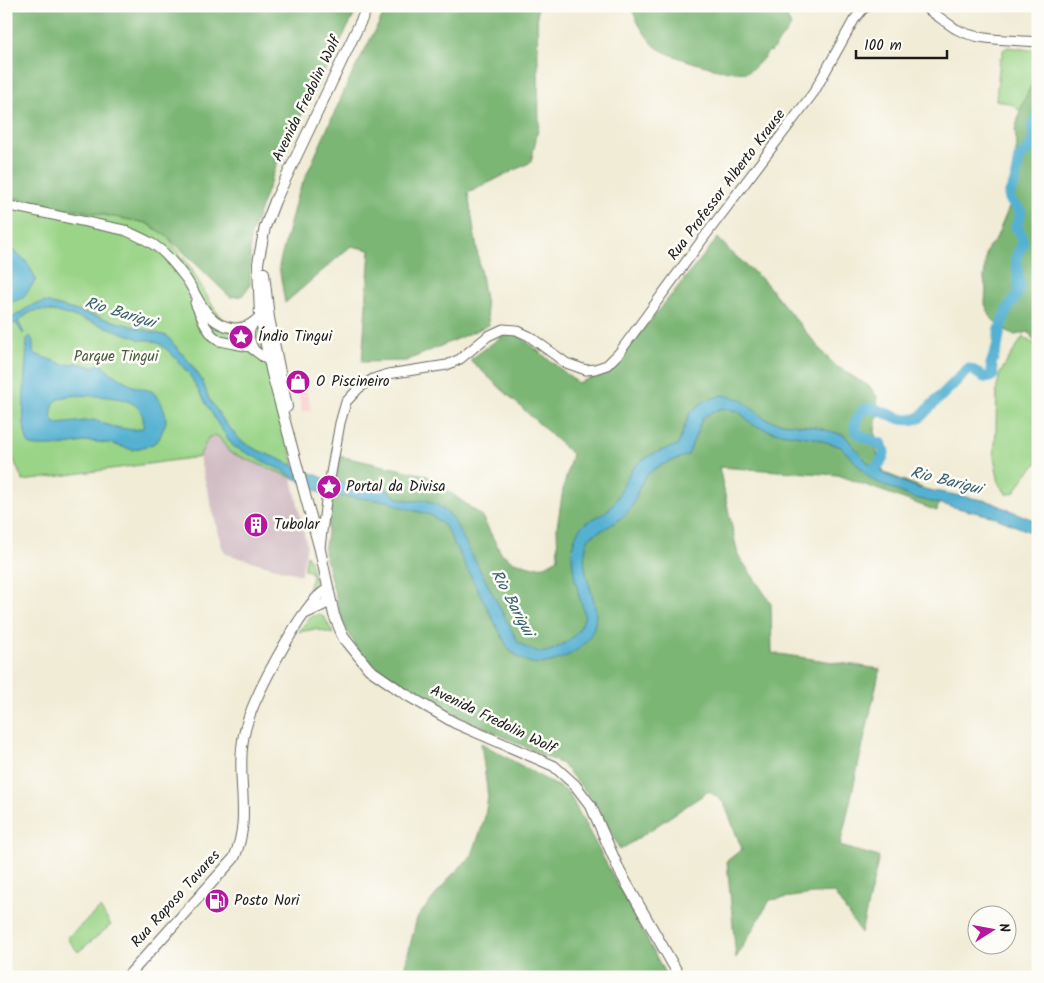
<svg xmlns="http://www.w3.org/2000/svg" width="1044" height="983" viewBox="0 0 1044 983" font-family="Kalam,sans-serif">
<rect width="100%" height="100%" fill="#fdfcf7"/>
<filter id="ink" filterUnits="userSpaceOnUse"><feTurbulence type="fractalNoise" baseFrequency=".02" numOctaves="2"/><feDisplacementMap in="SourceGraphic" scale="10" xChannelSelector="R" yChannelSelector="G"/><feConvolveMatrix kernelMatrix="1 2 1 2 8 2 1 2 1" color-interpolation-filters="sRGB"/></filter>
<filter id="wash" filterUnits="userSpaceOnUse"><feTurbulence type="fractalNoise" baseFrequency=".0096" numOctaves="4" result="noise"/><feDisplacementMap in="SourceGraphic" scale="20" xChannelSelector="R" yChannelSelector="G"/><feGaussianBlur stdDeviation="1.12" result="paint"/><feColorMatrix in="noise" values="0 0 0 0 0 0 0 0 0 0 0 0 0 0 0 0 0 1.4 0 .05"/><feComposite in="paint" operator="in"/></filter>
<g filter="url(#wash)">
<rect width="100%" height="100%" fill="#f1ecd6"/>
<!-- built -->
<path fill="#f7cfd0" d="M307,391l4,19 -9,2 -3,-19z"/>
<!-- industrial -->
<path fill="#d2bdc5" d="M214,435l5,2 10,15 63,26 15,68 -6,29 -75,-21 -4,-7 -23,-90 9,-19z"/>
<!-- green -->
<g fill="#9ad487" stroke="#5b7852">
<path d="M1008,47l30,4v18l-18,42 -9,-7 -15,-4 4,-42 3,-2v-6z"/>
<path d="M6,196l140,27 22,14 23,31 24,42 9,10 13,3 23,-7 37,163 -5,-1 -63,-26 -10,-15 -5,-2 -6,3 -9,19 -176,24 -17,-38z"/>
<path d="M1023,337l15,10v115l-14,15 -9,15 -8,3 -8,-12 -5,-26 2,-26 1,-45 3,-12 6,-11z"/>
<path d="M307,555c5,6 10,32 6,39 -2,4 -6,7 -8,9h-2l9,-26 -1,-5 -7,-3z"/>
<path d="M319,614l6,4 8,16 -18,-5 -16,3 10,-14z"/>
<path d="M100,908l11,17 -33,27 -11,-14z"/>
</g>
<!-- forest -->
<g fill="#7bb674" stroke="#4c6948">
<path d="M6,6h353l-79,150 -30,81v48l-8,11 -12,1 -62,-60 -22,-14 -140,-27z"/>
<path d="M388,6h149l2,119 -8,37 -63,31 21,132 -83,36 -44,1 8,-112 -19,-4 -66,57 -6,-37 18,-70 53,-118z"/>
<path d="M631,6h152l8,20 -20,26 -2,-1c-6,7 -13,17 -22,21 -14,4 -82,-16 -92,-26 -11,-11 -19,-25 -24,-40z"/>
<path d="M1038,69v285l-2,-9 -7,-13 -14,3 -14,-7 -10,-10 -6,-14 1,-15 -2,-10 2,-26 3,-7 6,-5 15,-36 2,-32 5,-27 -2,-15 5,-20z"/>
<path d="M718,238l12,13 35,31 59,72 12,12 34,21 7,10 1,11 -3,22 2,23 3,11 5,9 55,22 -3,16 -99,-36 -119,-8 19,88 33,48 1,50 108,16 -40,177 39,11 -18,76 -27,-40 -22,1 -42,6 -34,58 -9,-97 15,-12 -18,-46 -15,-12 -89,59 -23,-45 -35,-41 -139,-65 -61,-42 -20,-36 -18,-69 15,-96 87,19 55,40 20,38 13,9 20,5 11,-1 11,-6 2,-3 -1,-30 6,-37 9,-36 -102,-94 36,-27 11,1 61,49 31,-12z"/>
<path d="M481,743l87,49 99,185h-265l15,-59 34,-42 21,-21 12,-34 4,-24z"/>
</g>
<!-- water -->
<g fill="#54b1d2" stroke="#386677" fill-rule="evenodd">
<path d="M6,247c16,7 24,17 30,33l-13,18 -17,6z"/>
<path d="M45,302l122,34 24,28 11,16 7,19 17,25 15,17 14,8 71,30 24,6 17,-2 16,4 15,11 13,3 15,-1 13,6 13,11 66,125c14,10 22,14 38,6 12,-5 25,-17 28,-30 1,-5 -2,-13 -4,-18 -5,-21 -13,-46 -3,-67 6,-14 22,-14 32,-24 10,-10 12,-22 19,-33 10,-19 31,-25 50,-31l12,-33 14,-11 19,-6 17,4 24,19 11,4 40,5 29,8 24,28 21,13 29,12 70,13 50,21v13l-47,-19 -80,-19 -39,-17 -31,-33 -27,-9 -41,-6 -20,-7 -15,-14 -16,-3 -19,9 -15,38c-13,5 -30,9 -41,20 -10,10 -10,27 -19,37 -8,8 -18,14 -28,19 -3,2 -8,4 -10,6 -2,2 -4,7 -4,10 -9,33 24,61 2,92 -8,10 -18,17 -31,21 -22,7 -30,4 -48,-10l-64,-124 -14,-11 -30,-8 -13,-6 -64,-6 -41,-24 -50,-25 -15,-22 -29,-50 -18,-21 -11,-9 -10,-4h-11l-2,-2c-20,-7 -84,-32 -102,-27 -6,1 -12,7 -17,10l6,12 -1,1 -7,-11 -10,5v-6l26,-17z"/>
<path d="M30,336l3,5v10l2,3 30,11 12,-2 16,4 7,-4 8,8 25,15 19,5 8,9 5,12 1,10 -7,17 -6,5 -20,6 -20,-6 -23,-3 -31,5h-25l-5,-2c-11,-16 -2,-83 -2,-105zM98,396c20,2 49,3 45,32l-9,2 -21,-3 -18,-7 -39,4 -5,-7c1,-5 1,-12 5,-16 9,-8 30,-5 42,-5z"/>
</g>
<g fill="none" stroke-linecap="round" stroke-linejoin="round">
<!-- river -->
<path stroke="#54b1d2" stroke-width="11" d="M874,470c7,-8 14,-15 7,-26 -18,-7 -38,-11 -18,-34 15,-8 32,16 56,8l49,-49c10,0 15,14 25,6l-2,-11 6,-17 3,-18 6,-18 11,-16 2,-9 -3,-29 7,-14 -2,-9 -5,-7c7,-22 7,-11 -6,-27l-1,-5 6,-13 4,-24 10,-9 5,-10 -2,-13 6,-10"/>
</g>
</g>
<g filter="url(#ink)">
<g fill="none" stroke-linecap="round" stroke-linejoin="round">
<defs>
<g id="tertiary">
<path d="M923,6c11,7 22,16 33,23 24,13 56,10 82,13"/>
<path d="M6,205l118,25c16,7 31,13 43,26 7,7 14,16 20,24 13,20 19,44 46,48 12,1 19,-4 27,-12"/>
<path d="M195,303l10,22 7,10 8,6 30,6 20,15"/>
<path d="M253,324c-6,8 -4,17 1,26"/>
<path d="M320,547l6,-46 14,-78 6,-21 13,-14 14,-9 15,-5 59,-9 13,-6 28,-23 15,-7 13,1 13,6 37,27 20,7 9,-1 12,-4 12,-12 86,-117 109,-144 40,-72 9,-11 5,-3"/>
</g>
<g id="secondary">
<path d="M264,273l5,45 18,89"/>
<path d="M306,613l19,-9 5,-6"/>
<path d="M341,634l28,35 36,25 50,29 99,43 21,19 16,21 29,66 60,105"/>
<path d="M344,639l-10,-24 -14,-65 -48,-176 -12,-58 -2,-53 7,-36 10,-26 93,-195"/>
<path d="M127,977l107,-119c17,-38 4,-71 8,-110 1,-15 6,-30 12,-44 9,-21 54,-110 74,-114"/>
</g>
</defs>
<!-- tertiary casing -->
<use href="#tertiary" stroke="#67655d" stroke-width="11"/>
<!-- secondary casing -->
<use href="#secondary" stroke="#67655d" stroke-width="12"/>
<!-- tertiary -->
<use href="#tertiary" stroke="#fff" stroke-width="9"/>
<!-- secondary -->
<use href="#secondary" stroke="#fff" stroke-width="10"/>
</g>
</g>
<!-- icons -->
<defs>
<symbol id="sight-disc" viewBox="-11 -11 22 22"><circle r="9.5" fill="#b5179e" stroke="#fdfcf7"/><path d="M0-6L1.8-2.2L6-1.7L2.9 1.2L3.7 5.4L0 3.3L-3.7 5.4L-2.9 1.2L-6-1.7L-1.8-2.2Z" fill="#fff"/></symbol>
<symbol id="shop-disc" viewBox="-11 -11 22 22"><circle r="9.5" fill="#b5179e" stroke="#fdfcf7"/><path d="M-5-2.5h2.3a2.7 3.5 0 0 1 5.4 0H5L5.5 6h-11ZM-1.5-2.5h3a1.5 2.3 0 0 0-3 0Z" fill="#fff"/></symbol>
<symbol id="building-disc" viewBox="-11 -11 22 22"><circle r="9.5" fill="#b5179e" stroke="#fdfcf7"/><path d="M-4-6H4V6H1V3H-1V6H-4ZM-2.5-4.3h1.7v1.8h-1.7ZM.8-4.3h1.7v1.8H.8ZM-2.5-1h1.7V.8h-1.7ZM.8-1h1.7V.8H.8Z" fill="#fff"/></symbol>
<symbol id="fuel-disc" viewBox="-11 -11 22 22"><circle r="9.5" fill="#b5179e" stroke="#fdfcf7"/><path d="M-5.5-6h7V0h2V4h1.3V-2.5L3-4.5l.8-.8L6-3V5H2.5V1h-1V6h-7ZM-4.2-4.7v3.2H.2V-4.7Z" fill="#fff"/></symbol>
</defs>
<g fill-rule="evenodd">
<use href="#sight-disc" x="227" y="323" width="28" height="28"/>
<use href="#shop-disc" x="284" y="368" width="28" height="28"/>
<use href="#sight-disc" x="315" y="473" width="28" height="28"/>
<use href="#building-disc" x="242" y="511" width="28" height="28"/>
<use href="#fuel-disc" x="203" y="887" width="28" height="28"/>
</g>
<g text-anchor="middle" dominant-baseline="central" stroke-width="5" stroke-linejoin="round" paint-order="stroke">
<!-- street labels -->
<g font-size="15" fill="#1c1c1c" stroke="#fdfcf7">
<text transform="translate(307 99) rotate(-64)">Avenida Fredolin Wolf</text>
<text transform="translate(727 185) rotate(-53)">Rua Professor Alberto Krause</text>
<text transform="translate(493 720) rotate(26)">Avenida Fredolin Wolf</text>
<text transform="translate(176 899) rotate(-48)">Rua Raposo Tavares</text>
</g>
<!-- poi labels -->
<g font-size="15" fill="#1c1c1c" stroke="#fdfcf7" text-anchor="start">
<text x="258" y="337">Índio Tingui</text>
<text x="316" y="382">O Piscineiro</text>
<text x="346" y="487">Portal da Divisa</text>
<text x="274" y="525">Tubolar</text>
<text x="234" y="901">Posto Nori</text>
</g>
<!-- park labels -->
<g font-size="15" fill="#485c41" stroke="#fdfcf7">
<text x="116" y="357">Parque Tingui</text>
</g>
<!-- water labels -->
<g font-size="16" font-style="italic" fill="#355f6e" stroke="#fdfcf7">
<text transform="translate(120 313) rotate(17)">Rio Barigui</text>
<text transform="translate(946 481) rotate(14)">Rio Barigui</text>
<text transform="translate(512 603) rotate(62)">Rio Barigui</text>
</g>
</g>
<!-- margin -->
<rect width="1044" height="983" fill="none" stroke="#fdfcf7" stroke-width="25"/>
<!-- north arrow -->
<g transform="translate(992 930) rotate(79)"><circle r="24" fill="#fdfcf7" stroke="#a3a29f"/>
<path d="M0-4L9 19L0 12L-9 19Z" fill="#b5179e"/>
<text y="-8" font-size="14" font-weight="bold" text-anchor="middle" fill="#1c1c1c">N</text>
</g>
<!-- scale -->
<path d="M856 50v8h91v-8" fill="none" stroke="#1c1c1c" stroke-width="2.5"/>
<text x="864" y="50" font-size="15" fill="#1c1c1c" stroke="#fdfcf7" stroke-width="4" paint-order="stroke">100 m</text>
</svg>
